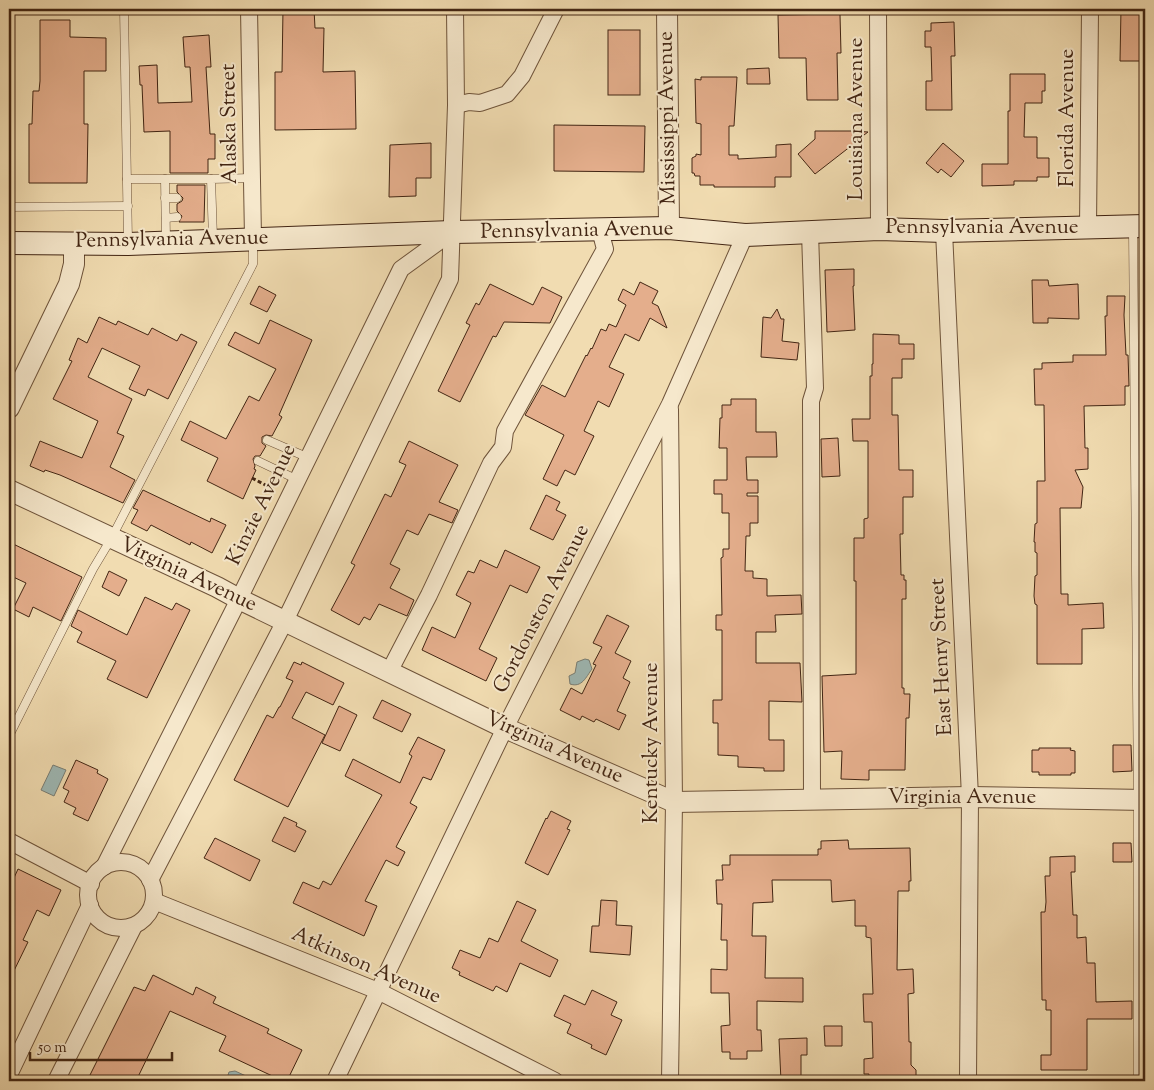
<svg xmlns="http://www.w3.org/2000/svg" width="1154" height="1090" viewBox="0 0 1154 1090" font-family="'Sorts Mill Goudy',serif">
<rect width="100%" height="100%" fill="#f1dcb1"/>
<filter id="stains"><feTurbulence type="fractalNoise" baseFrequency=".004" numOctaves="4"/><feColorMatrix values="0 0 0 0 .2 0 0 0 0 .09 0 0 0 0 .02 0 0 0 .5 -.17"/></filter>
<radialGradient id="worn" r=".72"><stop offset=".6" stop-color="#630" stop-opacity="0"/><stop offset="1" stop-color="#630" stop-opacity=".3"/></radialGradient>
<!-- water -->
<g fill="#9eb9b6" stroke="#797e75">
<path d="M585,659l4,1 3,9c-6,8 -10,19 -22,15l-1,-8 6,-3 2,-11z"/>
<path d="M53,765l13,5 -12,26 -13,-6z"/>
<path d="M235,1071l22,10h-31l3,-9z"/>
</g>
<!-- building -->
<g fill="#e4ae8c" stroke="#422513">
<path d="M283,9h31l1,19h9l-1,44 32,-1 1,58 -81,1v-58h7z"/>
<path d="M1121,9h24v52h-25z"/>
<path d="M839,14l1,1 1,38h-4l1,47h-31l-1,-42h-27l-1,-43z"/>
<path d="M40,20h30v17l36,1v33h-22v53h4l-1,59h-58v-59h3l1,-33h6l1,-10z"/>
<path d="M954,22l1,34h-4l1,54h-26v-29h6l-1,-34h-6v-16h6v-8z"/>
<rect x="608" y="30" width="32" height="65"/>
<path d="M209,35l2,32h-5l4,67h5v25h-7v14h-38v-42l-26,1 -2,-47h-2l-1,-19 18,-1 1,38 34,-1 -2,-35h-5l-2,-30z"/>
<path d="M769,68l1,16h-23v-15z"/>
<path d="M1010,74h35v17h-3v12h-17l-1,34h13v21h12v19h-12v4h-23v4l-32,1v-22h26v-53h2z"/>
<path d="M701,77h36l-3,49h-5v29h9v4l38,-2v-12l15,-1v33h-16v10h-61v-2h-14v-9h-5l-1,-3h-2v-15l4,-2v-2l5,1v-31l-5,-1 -1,-44 6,1z"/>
<path d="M554,125l91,1 -1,46 -90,-1z"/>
<path d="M815,131h38l15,1 -8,6v9l-9,-1 -36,28 -17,-20 17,-15z"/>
<path d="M431,143v35h-15v18l-27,1 1,-52z"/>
<path d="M943,143l21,18 -13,16 -10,-8 -3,4 -12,-10z"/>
<path d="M177,185h28l-1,37h-25l3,-6 -5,-5v-7l5,-3 1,-3 -6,-6z"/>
<path d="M854,269v17h-1l2,44 -28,2 -2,-62z"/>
<path d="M1032,280h16l1,6 29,-2 1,35 -31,-1v5h-15z"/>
<path d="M640,282l18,9 -6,12 6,3 9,22 -17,-10 -11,23 -14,-7 -16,33 15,7 -15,33 -11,-6 -14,30 10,5 -19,39 -10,-5 -8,16 -14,-7 21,-44 -39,-20 17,-30 23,12 21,-42 1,1 4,-8 1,1 9,-20 5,2 3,-7 7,3 10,-22 -8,-5 5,-11 11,6z"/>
<path d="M490,284l43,21 9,-18 20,10 -12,26 -46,-1 -8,15 -3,-1 -33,66 -22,-11 32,-66 -4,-2 10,-20 3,2z"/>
<path d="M259,286l17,9 -9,17 -17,-8z"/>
<path d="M1107,296h18l-1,19 2,40h2l1,31h-4v19l-41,1 1,42h3v21l-13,1 8,17 -2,21h-21l1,86h7v11l35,-2 1,25 -22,1v35h-45v-59l-2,-1 -1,-8 1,-20 2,-1v-22l-2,-1v-10h-1l1,-18 2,-1v-42h8l-1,-76h-9l-1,-36h8v-6l31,-1v-7h33l-1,-39h2z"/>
<path d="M777,309l4,10h3l-2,22 17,2 -2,17 -36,-3 2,-40 8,1z"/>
<path d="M99,317l17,8 2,-4 30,14 4,-7 25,13 4,-7 16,8 -29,57 -20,-10 -3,7 -16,-7 11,-23 -38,-18 -14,29 44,22 -15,34 7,3 -14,31 25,13 -12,23 -63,-28 -15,-5 -1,2 -14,-6 10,-25 42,17 16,-37 -45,-22 19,-38 -3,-1 9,-22 9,5z"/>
<path d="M270,320l42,20 -33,75 3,2 -10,19 -6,-1 -4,2v6l4,3 -6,10h-5l-2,3 2,7 -1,3 2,1 -13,29 -36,-18 11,-23 -37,-18 9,-19 36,18 23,-43 10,5 17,-32 -48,-24 7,-13 24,12z"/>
<path d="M873,334l26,1v9h15v15h-12v19h-10v37h6l1,55h14v27h-10v37h-3l1,41h3v5h2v19h-4v89h2v6h6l-1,24h-3l-1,52h-36v10l-28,-1 1,-28 -18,1 -2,-76 34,-2v-93h-2v-43h10v-19l4,-1v-77h-15l-1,-22h18v-43h2v-12h1z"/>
<rect x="1140" y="354" width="5" height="32"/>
<path d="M731,399h25v33h20l1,25h-31l1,23h11v13h-11v3h11v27h-8v13h-4l-1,35h8v7l14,1v17l34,-1 1,19 -27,1 1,17h-20v31h44l2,39 -33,-1v39h15v31h-20v-3l-26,-1v-11l-20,-1v-32h-5v-23h9v-70h-6v-15h6l-1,-57 2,-1v-8h6v-36h-7v-19h-8v-14h13v-32h-8l1,-30h2v-13h9z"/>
<path d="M838,438l2,38 -18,1 -1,-38z"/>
<path d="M409,441l49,24 -19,37 19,8 -6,13 -23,-9 -11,21 -11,-5 -17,34 10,5 -10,19 24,12 -7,16 -28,-12 -9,16 -6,-3 -5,8 -28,-15 24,-45 -4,-2 34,-69 6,3 15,-32 -7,-3z"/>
<path d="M143,490l67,32 1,-4 15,7 -14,28 -21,-11 -1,3 -39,-20 -4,6 -16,-8 7,-13 -5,-2z"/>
<path d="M546,495l14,7 -4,8 10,5 -13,25 -23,-11z"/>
<path d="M9,542l73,35 -21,44 -28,-14 -4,10 -16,-8 13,-26 -17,-8z"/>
<path d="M505,550l35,17 -13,26 -17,-8 -31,64 18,9 -11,23 -64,-31 10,-23 23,11 16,-35 -15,-8 12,-24 6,2 6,-13 17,8z"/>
<path d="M109,571l18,9 -8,16 -17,-9z"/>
<path d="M145,597l27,13 4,-7 14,7 -43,88 -40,-19 9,-18 -39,-19 5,-10 -11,-6 7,-16 49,25z"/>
<path d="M607,615l22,11 -14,27 16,8 -8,17 7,4 -13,29 9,4 -7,15 -23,-11 -2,3 -12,-6 -2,4 -20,-10 11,-22 11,6 14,-29 -3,-1 9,-17 -9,-4z"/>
<path d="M294,662l7,3 1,-3 42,21 -11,22 -27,-13 -14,26 33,17 -37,72 -54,-27 33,-65 6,3 6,-11h1l13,-26 -7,-3z"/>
<path d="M382,700l29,14 -9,18 -29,-14z"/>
<path d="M339,706l18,9 -17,36 -18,-8z"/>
<path d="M418,737l27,13 -14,30 -8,-3 -13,26 7,4 -21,40 9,5 -7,14 -12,-6 -21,41 12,5 -13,30 -71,-33 10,-21 16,7 4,-8 8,4 51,-90 -37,-19 8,-17 47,24 12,-27 -3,-2z"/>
<path d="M1113,745h18l1,26 -19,1z"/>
<path d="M1039,748h32l-1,2 5,1v22h-4v2h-32v-3h-7v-22h7z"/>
<path d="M76,760l22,10 -1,3 11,6 -20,42 -15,-7 3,-6 -12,-6 5,-11 -6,-3z"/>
<path d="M551,811l20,10 -4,8 3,1 -22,45 -23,-12 21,-45 1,1z"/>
<path d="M284,817l13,6 -1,3 10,5 -11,21 -23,-11z"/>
<path d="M215,838l45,22 -10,21 -46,-23z"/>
<path d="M848,840l1,9 61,-1 1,33h-2v10h-11l-1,79 16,-1 1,24 -6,1 1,48h2v23l5,5v11h-48l1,-7h-5v-15l9,-1 -1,-36h-8l-1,-28h10l-2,-56 -5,-1v-11h-11v-26l-23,2 -1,-22h-59l1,22 -20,1 -1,33h14l-1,42h38v24l-46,-1v29h4l1,21h-15v8h-17v-7h-8l-1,-26 9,-1 -1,-32h-18v-24l16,1v-30h-6l1,-36h-5l-1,-24h7l-1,-15h8v-10h88v-6h3v-8z"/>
<path d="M1113,843h18l1,19h-19z"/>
<path d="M1075,856v16h-4l2,43h4v23l9,-1 1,26h8l1,39 36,-1v18h-45v51h-46v-15h10v-45h-5v-10h-4l-1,-88h4l1,-10 -1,-26h5v-19z"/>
<path d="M18,869l43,21 -12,26 -12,-6 -14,30 5,2 -19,39v-92z"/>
<path d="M601,900l16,1 -1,24 16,1 -2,29 -40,-3 2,-26h7z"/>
<path d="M517,901l19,9 -15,31 37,19 -8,17 -30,-14 -13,29 -11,-6 -3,5 -34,-16 1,-3 -8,-4 8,-18 20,8 9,-20 9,4z"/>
<path d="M153,975l40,20 3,-8 20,10 -3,6 56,26 -2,4 35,17 -15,31h-4l-64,-30 7,-15 -56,-25 -34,70h-37l-10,-4 45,-90 11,4z"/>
<path d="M592,990l25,12 -6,13 11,5 -16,35 -15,-7 1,-3 -25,-12 4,-9 -17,-8 10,-21 21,10z"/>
<path d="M824,1026h18v20h-17z"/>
<path d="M807,1038v17h-6v26h-20l-2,-42z"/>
</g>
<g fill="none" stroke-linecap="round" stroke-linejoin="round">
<defs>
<g id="service">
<path d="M124,9l4,233"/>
<path d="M127,179h38l1,61"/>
<path d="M165,179h46"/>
<path d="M165,198h12"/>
<path d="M9,207l119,-1"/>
<path d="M166,218l11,-1"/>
<path d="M1133,228l5,572v281"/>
<path d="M213,238l-2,-59 41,-1"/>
<path d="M267,440l42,18"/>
<path d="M258,461l40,19"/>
<path d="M9,736l84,-167 18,-30 142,-275v-24"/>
</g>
<g id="minor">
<path d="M249,9l4,229"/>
<path d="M878,9l1,220"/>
<path d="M456,105l13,-3 11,1 27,-9 15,-18 34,-67"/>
<path d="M1088,228l2,-219"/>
<path d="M944,231l26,566 -2,284"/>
<path d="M810,232l5,156 -4,13 1,398"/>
<path d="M670,409l4,393 -4,279"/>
<path d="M389,672l40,-77 62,-132 12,-16 2,-16 100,-182 -5,-19"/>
<path d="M9,841l82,43"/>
<circle cx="121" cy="895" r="33"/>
<path d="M104,867l135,-268 162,-330 51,-37"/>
<path d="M150,880l135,-259 165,-342 6,-174 -1,-96"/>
<path d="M154,901l224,90 177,90"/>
<path d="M9,1075l81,-170"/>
<path d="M56,1081l78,-155"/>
<path d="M335,1081l170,-353 165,-324 75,-169"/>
</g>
<g id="tertiary">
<path d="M667,9l2,219"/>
<path d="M9,408l60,-124 5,-20v-21"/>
<path d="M9,490l208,97 22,12 266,129 169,74 296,-5 175,3"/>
</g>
<path id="secondary" d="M9,243l119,1 324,-12 217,-4 76,7 134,-6 65,2 201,-5"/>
</defs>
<!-- service casing -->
<use href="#service" stroke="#6e533a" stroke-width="9"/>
<!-- minor casing -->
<use href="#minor" stroke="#6e533a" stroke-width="18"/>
<!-- tertiary casing -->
<use href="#tertiary" stroke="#6e533a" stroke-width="22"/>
<!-- secondary casing -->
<use href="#secondary" stroke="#422513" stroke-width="24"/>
<!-- path -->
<path stroke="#422513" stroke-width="3" stroke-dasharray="4 2.5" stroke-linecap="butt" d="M252,478l23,12"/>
<!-- service -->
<use href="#service" stroke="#f6e8cc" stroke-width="8"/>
<!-- minor -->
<use href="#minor" stroke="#f6e8cc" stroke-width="16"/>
<!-- tertiary -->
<use href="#tertiary" stroke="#f6e8cc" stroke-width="20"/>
<!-- secondary -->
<use href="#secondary" stroke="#f6e8cc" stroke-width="22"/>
</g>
<g text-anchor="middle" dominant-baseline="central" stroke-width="4" stroke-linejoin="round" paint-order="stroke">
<!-- street labels -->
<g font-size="21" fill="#422513" stroke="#f6e8cc">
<text transform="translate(668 118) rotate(-91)">Mississippi Avenue</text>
<text transform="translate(1068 118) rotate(-90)">Florida Avenue</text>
<text transform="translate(857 119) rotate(-90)">Louisiana Avenue</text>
<text transform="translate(230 124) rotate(-91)">Alaska Street</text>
<text x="982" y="228">Pennsylvania Avenue</text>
<text transform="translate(577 231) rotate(-1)">Pennsylvania Avenue</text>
<text transform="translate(172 240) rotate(-1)">Pennsylvania Avenue</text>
<text transform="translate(262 505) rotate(-64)">Kinzie Avenue</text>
<text transform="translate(188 575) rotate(25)">Virginia Avenue</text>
<text transform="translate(542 609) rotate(-63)">Gordonston Avenue</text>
<text transform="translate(942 657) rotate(-93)">East Henry Street</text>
<text transform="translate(652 743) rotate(-90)">Kentucky Avenue</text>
<text transform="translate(554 748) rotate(24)">Virginia Avenue</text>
<text x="962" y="798">Virginia Avenue</text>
<text transform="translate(366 966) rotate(24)">Atkinson Avenue</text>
</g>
</g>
<!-- margin -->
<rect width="1154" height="1090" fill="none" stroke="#f1dcb1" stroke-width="30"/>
<rect x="10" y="10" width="1134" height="1070" fill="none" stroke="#422513" stroke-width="2.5"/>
<rect x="15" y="15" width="1124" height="1060" fill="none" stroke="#422513"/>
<!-- scale -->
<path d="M30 1052v8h142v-8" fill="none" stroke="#422513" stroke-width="2.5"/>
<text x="38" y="1052" font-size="15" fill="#422513" stroke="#f6e8cc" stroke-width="4" paint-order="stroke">50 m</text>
<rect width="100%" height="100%" filter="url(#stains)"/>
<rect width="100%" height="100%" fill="url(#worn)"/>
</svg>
